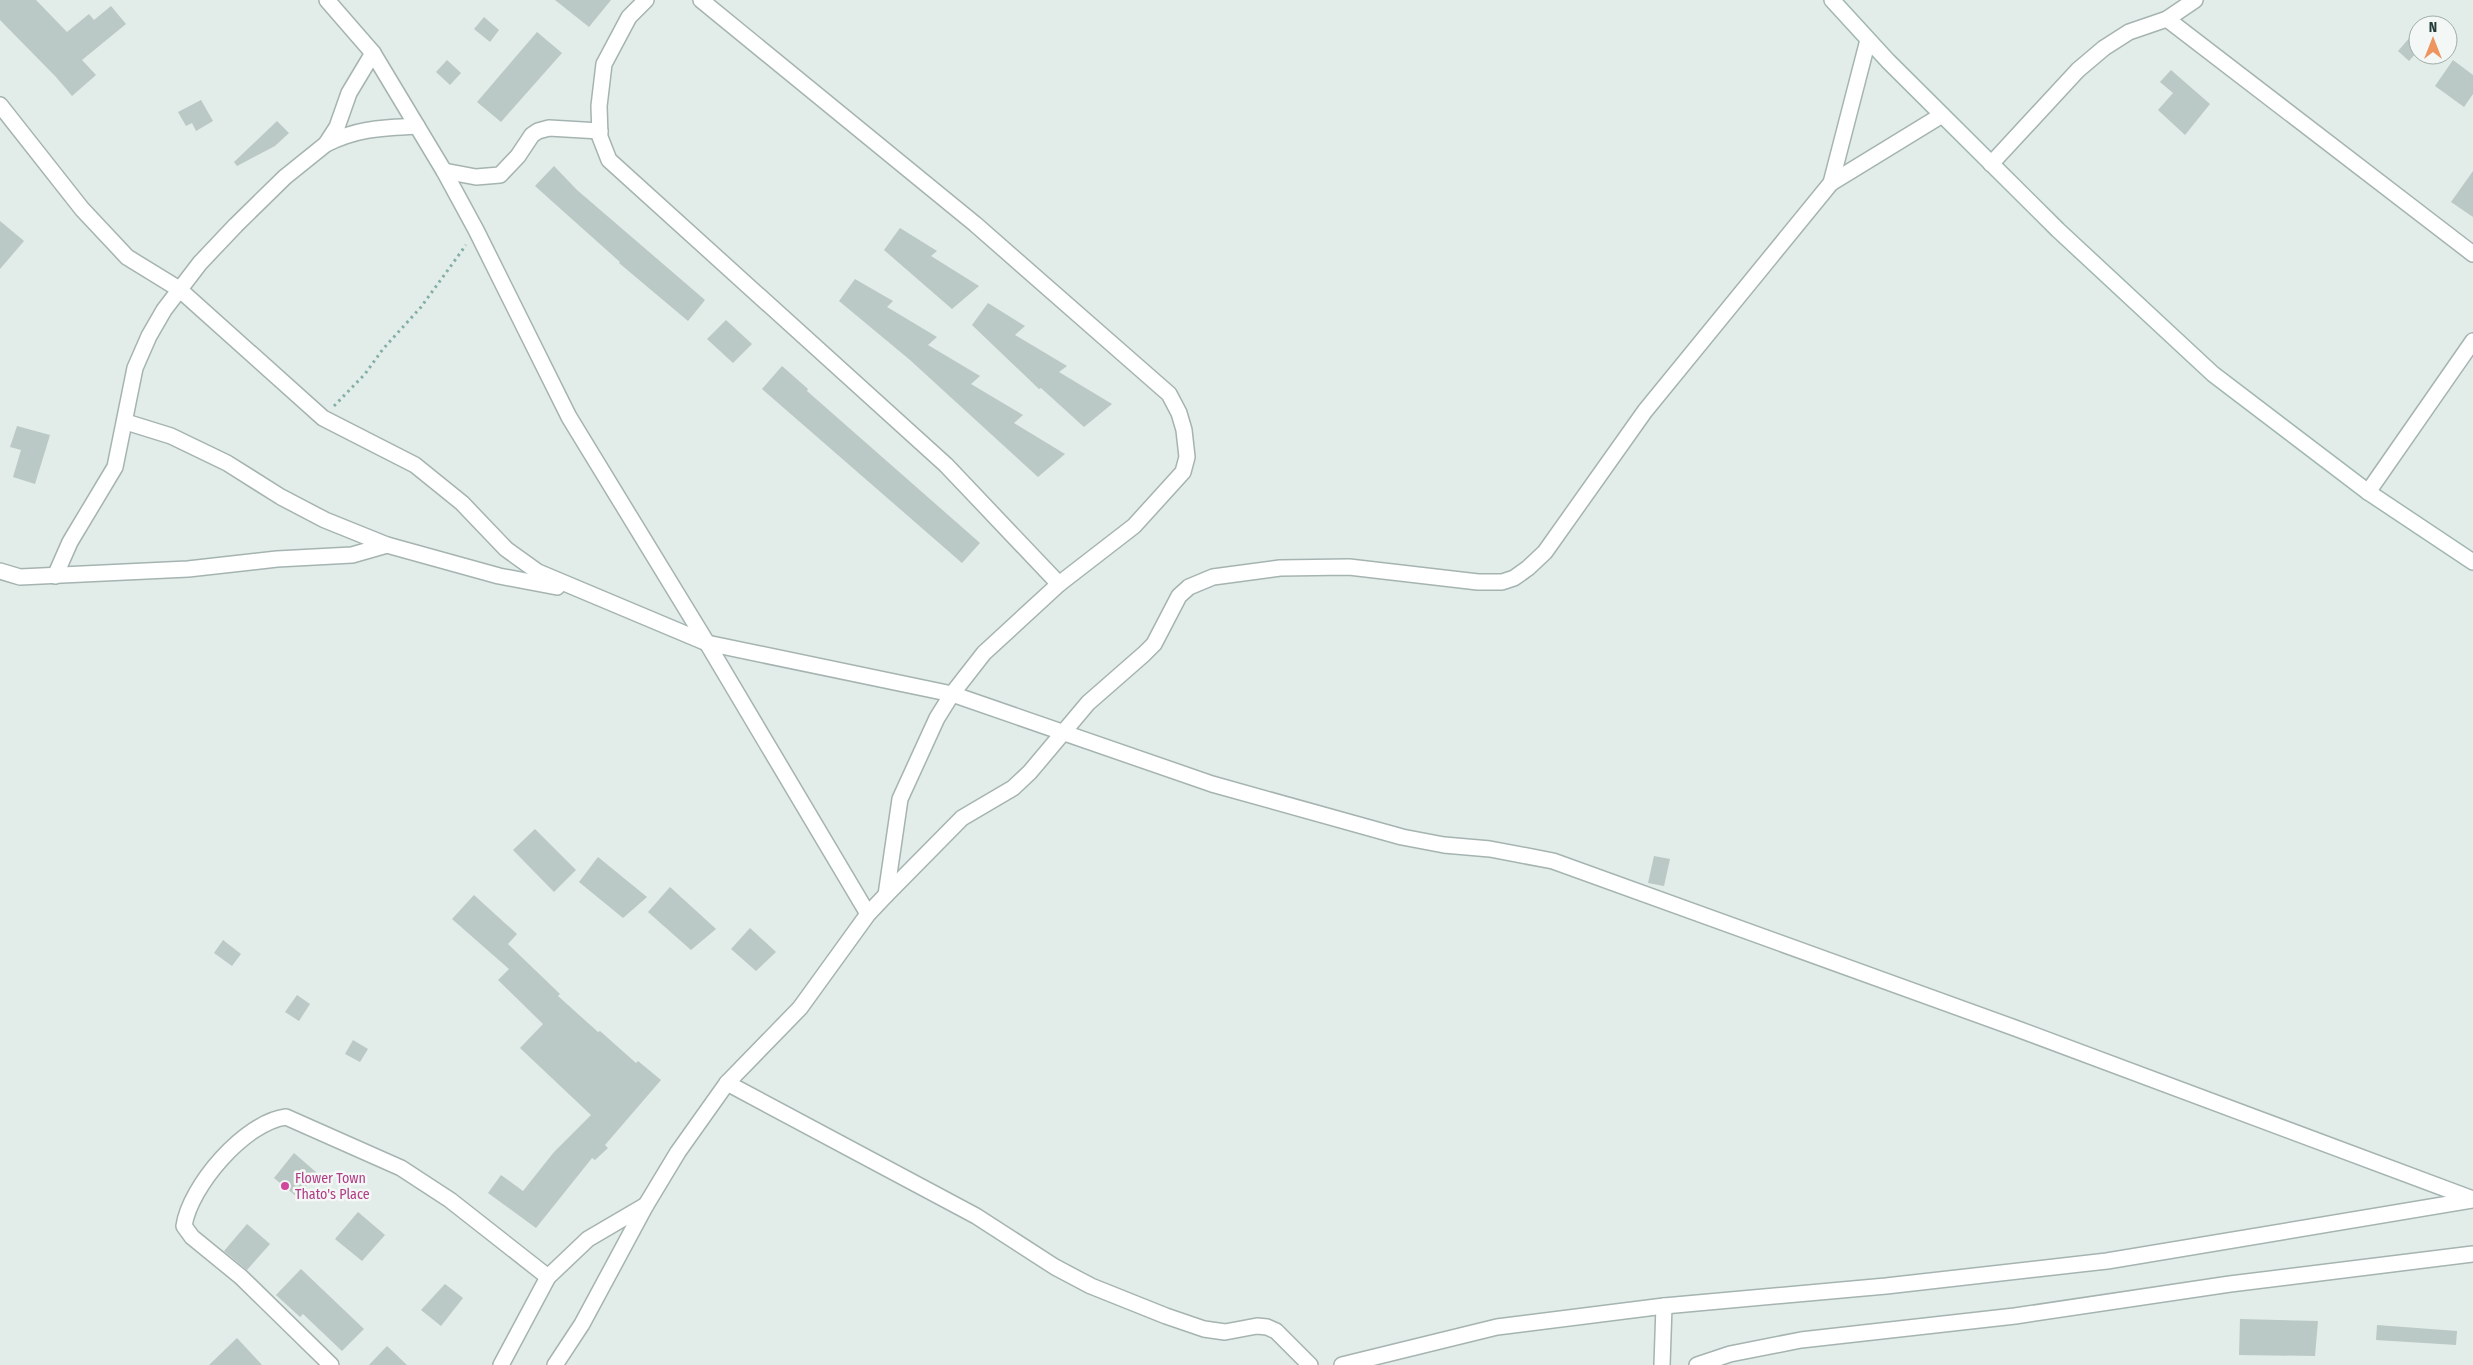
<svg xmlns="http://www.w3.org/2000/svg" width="2473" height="1365" viewBox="0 0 2473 1365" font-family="'Fira Sans Condensed',sans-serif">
<rect width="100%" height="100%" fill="#e2ece9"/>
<!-- building -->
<g fill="#bac9c5">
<path d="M0,0h36l31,32 22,-18 5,6 17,-14 15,18 -44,36 14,15 -24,21 -16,-19 -56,-57z"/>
<path d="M555,0h56l-22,27z"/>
<path d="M484,17l15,13 -9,12 -16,-13z"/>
<path d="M2418,28v23l-9,10 -11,-10z"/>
<path d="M537,32l25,21 -61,69 -24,-20z"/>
<path d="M447,60l14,13 -11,12 -14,-13z"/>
<path d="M2453,60l20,15v19l-9,13 -29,-21z"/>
<path d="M2171,70l39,34 -25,31 -27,-25 15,-17 -13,-11z"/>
<path d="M201,100l12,21 -17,10 -4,-8 -6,3 -8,-14z"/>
<path d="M277,121l12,12 -14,13 -38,20 -3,-4z"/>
<path d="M554,166l23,24 128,110 -17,21 -69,-58 1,-1 -85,-76z"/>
<path d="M2473,171v46l-22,-15z"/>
<path d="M0,221l24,20 -24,28z"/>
<path d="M900,228l37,23 -6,5 48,30 -27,23 -68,-59z"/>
<path d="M855,279l38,22 -6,6 50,30 -9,8 52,31 -9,8 52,31 -9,8 51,31 -27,23 -128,-117 -71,-59z"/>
<path d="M988,303l37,23 -10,9 52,31 -8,6 53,32 -28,23 -43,-39 -2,1 -67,-64z"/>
<path d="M726,320l26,24 -19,19 -26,-24z"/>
<path d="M782,366l26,23 -1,2 173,152 -18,20 -200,-174z"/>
<path d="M17,426l33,9 -15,49 -22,-7 8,-27 -11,-3z"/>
<path d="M535,829l41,41 -22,22 -41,-42z"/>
<path d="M1654,856l16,3 -6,27 -16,-3z"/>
<path d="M598,857l49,40 -24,21 -44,-36z"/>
<path d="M670,887l46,42 -25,21 -43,-38z"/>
<path d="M474,895l43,39 -9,10 52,50 -2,2 40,36 2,-1 36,32 2,-2 23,19 -56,65 3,3 -13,12 -3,-2 -56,70 -48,-35 13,-18 22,16 31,-39 37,-37 -71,-67 23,-24 -45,-44 11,-11 -57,-50z"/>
<path d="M750,928l26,24 -20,19 -25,-22z"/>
<path d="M223,940l18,14 -9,12 -18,-13z"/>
<path d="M297,995l13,9 -11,17 -14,-9z"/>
<path d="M353,1040l15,9 -8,13 -15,-8z"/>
<path d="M294,1153l23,20 -20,24 -23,-19z"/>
<path d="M358,1212l27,23 -23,26 -27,-22z"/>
<path d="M247,1224l23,20 -23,26 -23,-19z"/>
<path d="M301,1269l63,60 -22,22 -39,-37 -3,3 -24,-22z"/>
<path d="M445,1284l18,14 -22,28 -20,-16z"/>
<path d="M2240,1319l78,2 -3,35 -76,-1z"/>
<path d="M2377,1325l80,6 -1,14 -80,-5z"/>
<path d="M237,1338l25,27h-53z"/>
<path d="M387,1346l20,19h-38z"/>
</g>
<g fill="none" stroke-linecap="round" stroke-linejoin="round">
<defs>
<g id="street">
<path d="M327,0l46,53 71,118 32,59 93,187 138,226 161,271"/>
<path d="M646,0l-17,17 -25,47 -5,42 1,31 9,23 337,305 113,119"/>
<path d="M701,0l274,224 194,170 10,19 5,17 3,27 -4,15 -49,54 -75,58 -75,69 -32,41 -15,24 -37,81 -14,96"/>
<path d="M2167,19l306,235"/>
<path d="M0,105l82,104 45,48 52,32 144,129 92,47 47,38 44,46 32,23 169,71 245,51 260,90 190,53 42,8 46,4 63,12 462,167 458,171"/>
<path d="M326,144c32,-16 56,-16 91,-18"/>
<path d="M1991,164l87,-94 26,-22 25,-16 38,-13 28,-19"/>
<path d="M444,171l32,6 24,-2 18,-19 14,-21 6,-4 11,-3 51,3"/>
<path d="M1831,183l111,-68"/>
<path d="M126,422l45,14 56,27 54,34 44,23 62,25"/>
<path d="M2368,492l105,-151"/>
<path d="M0,571l20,6 168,-8 89,-10 75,-4 35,-10 112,31 58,11"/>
<path d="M55,576l15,-34 45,-75 20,-99 14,-32 15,-26 36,-47 36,-38 49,-48 41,-33 11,-17 12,-34 24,-40"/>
<path d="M727,1083l249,133 79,51 36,19 75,30 38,13 21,3 32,-6 10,1 9,4 34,34"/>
<path d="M331,1365l-90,-88 -49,-40 -8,-11c6,-40 61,-104 102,-109l115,51 49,32 98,77"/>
<path d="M501,1365l47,-88 40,-38 58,-34"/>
<path d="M555,1365l27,-41 64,-119 32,-53 49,-69 73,-75 68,-94 18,-19 76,-77 51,-30 17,-16 58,-69 56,-49 10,-10 25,-48 10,-9 24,-10 67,-9 69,-1 129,15h24l12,-4 14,-10 17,-16 100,-141 186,-228 37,-143"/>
<path d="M1342,1365l155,-38 167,-21 222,-20 221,-25 366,-61"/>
<path d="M1662,1365l2,-59"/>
<path d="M1697,1365l33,-11 71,-14 214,-24 215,-32 243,-30"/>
</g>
<path id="secondary" d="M1832,0l56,61 170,169 155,144 155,118 105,70"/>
</defs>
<!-- street casing -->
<use href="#street" stroke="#a5b4b1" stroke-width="18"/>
<!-- secondary casing -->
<use href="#secondary" stroke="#a1b7b2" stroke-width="18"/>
<!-- path -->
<path stroke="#83afa7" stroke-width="3" stroke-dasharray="2.5 4" stroke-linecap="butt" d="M334,406l31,-32 18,-25 38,-42 45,-62"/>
<!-- street -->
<use href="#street" stroke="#fff" stroke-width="15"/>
<!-- secondary -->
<use href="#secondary" stroke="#fff" stroke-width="15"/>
</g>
<!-- markers -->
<circle fill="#d1479c" stroke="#f3f8f6" stroke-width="2" cx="285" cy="1186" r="5"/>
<g text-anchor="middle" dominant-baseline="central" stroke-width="5" stroke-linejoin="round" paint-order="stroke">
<!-- hotel labels -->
<g font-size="14" fill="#b23c85" stroke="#f3f8f6" text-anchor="start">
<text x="295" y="1178">Flower Town<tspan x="295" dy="16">Thato's Place</tspan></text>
</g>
</g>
<!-- north arrow -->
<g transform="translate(2433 40)"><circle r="24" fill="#f3f8f6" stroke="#a0adaa"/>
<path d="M0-4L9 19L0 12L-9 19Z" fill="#ee945e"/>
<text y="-8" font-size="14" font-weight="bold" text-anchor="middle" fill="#233c39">N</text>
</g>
</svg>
